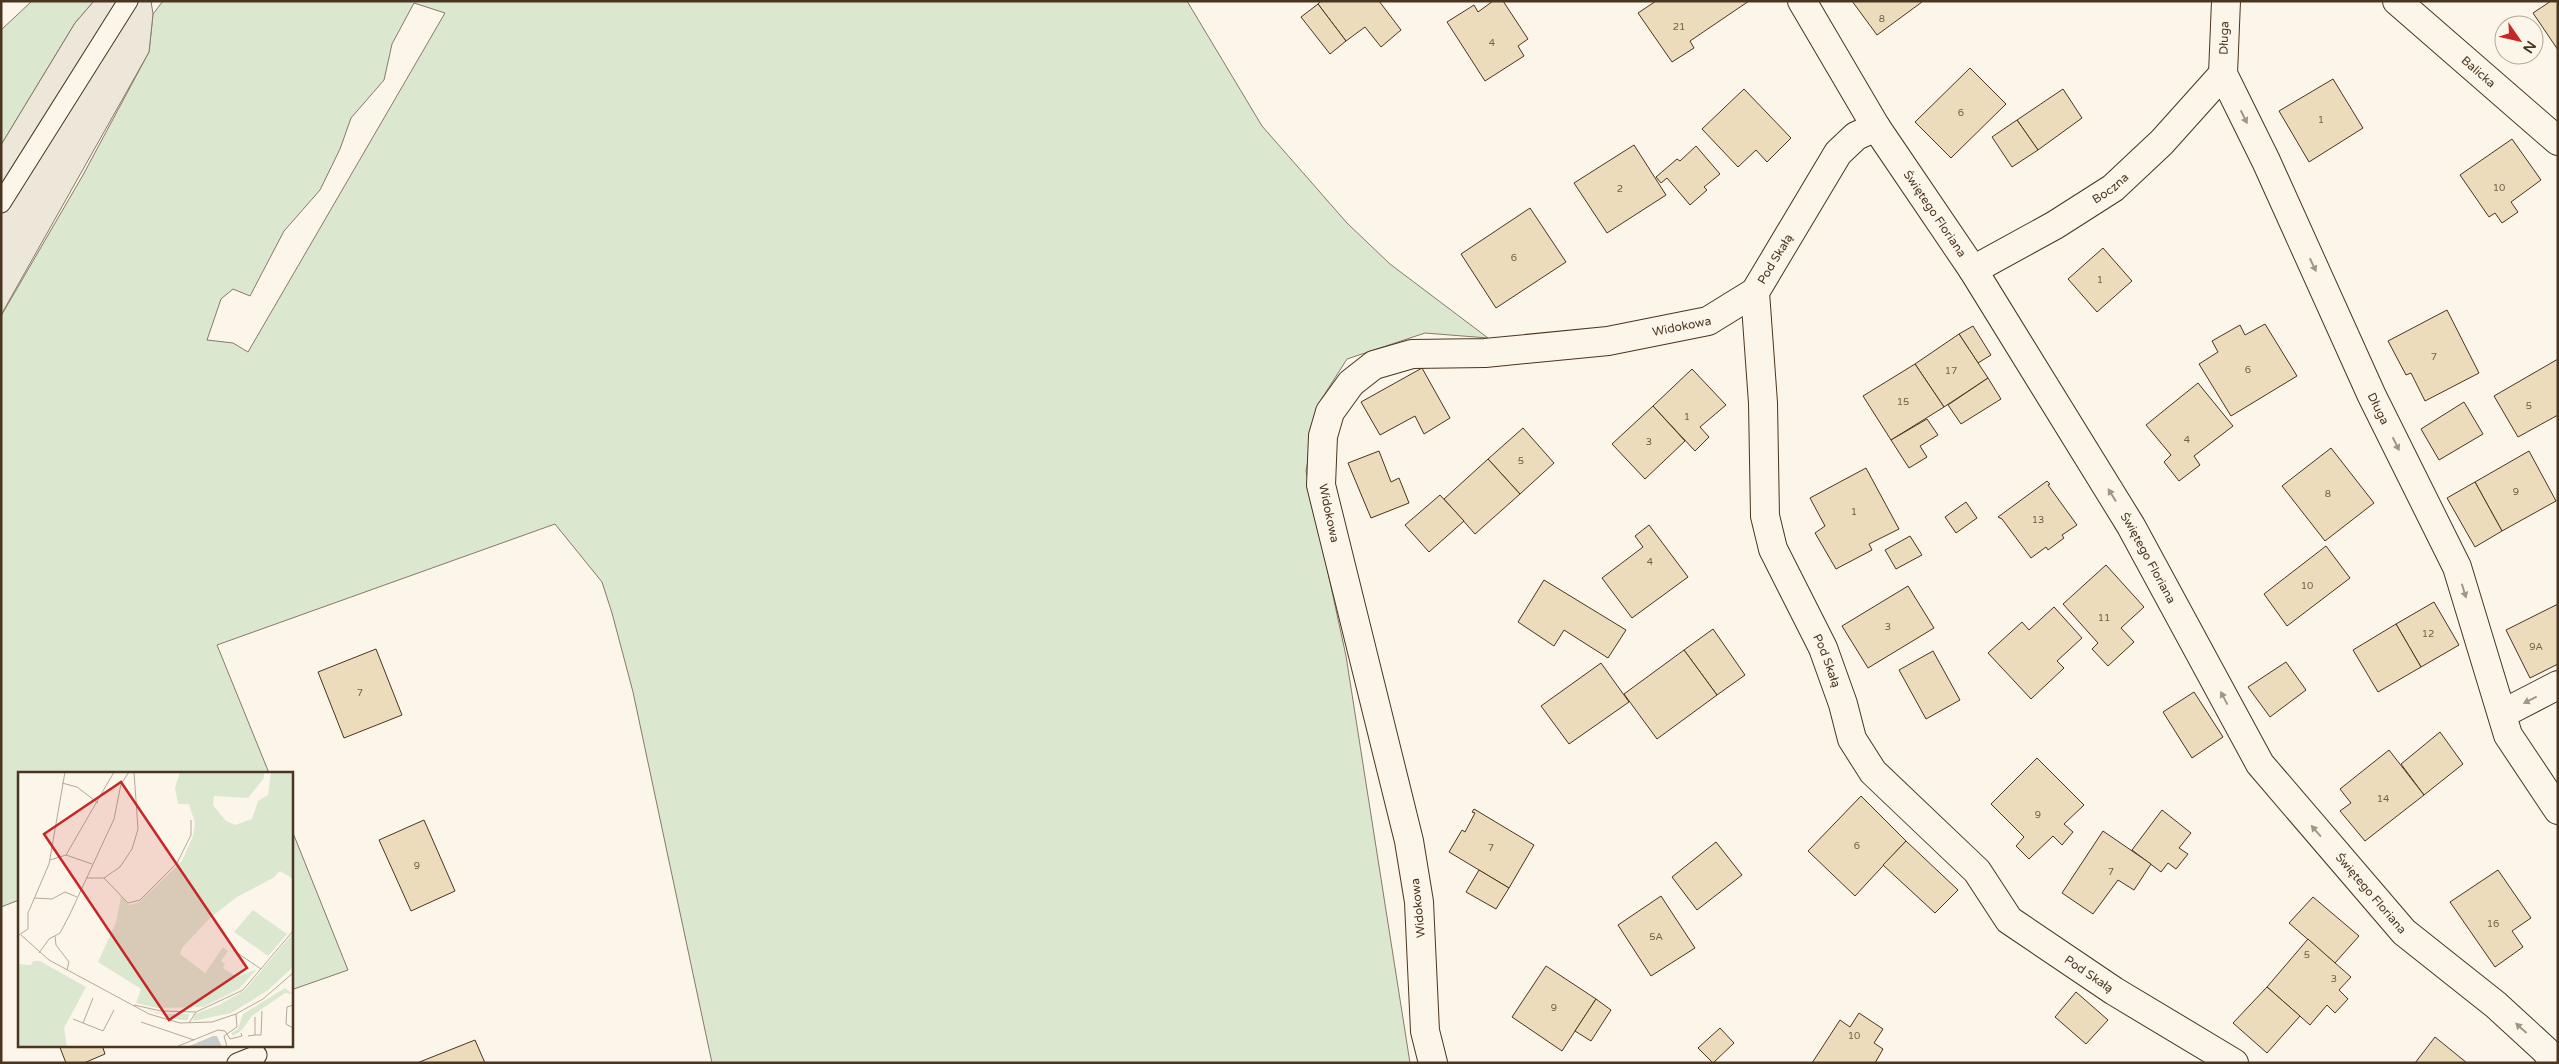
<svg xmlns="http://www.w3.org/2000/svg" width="2559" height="1064" viewBox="0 0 2559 1064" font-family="'Varela Round',sans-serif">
<rect width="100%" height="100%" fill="#fbf6e9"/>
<!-- green -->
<g fill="#dce7d0" stroke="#887966" fill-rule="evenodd">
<path d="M32,1h62l-19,22 -74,122v-115z"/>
<path d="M163,1h1024l75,125 85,97 43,41 98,74 -63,-5 -78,26 -28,44 -13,68 40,185 64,407h-698l-79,-371 -21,-79 -10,-31 -47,-58 -338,121 52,128h-250v127l-18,7v-591l82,-141 66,-123 4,-38zM414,3l31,10 -197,339 -15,-9 -26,-3 14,-41 12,-10 17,7 34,-65 36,-41 20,-41 11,-31 33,-38 8,-36z"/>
<path d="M291,828l57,142 -57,20z"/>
</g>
<!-- parking -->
<path fill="#ede7d9" stroke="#887966" d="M94,1h57l2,13 -4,38 -148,263v-170l74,-122z"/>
<!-- building -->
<g fill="#ecdcbc" stroke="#4a3520">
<path d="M1321,1h58l22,29 -20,17 -16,-20 -19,14 -28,-37z"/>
<path d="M1493,1h10l25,38 -10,7 6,10 -39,25 -38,-59 27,-17 4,7z"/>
<path d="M1656,1h93l-59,40 4,7 -22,14 -34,-49z"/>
<path d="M1852,1h69l1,1 -45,33z"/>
<path d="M2551,1h7v49l-25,-37z"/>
<path d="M1318,4l28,37 -16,13 -29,-37z"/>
<path d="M1970,68l36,36 -55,54 -36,-36z"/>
<path d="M2333,79l30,49 -54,34 -30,-51z"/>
<path d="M1744,89l47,49 -24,24 -11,-12 -18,17 -36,-38z"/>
<path d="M2063,89l19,29 -44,32 -21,-30z"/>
<path d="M2017,120l21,30 -26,17 -20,-30z"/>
<path d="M2512,139l29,41 -30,22 7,10 -16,11 -7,-10 -6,4 -29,-42z"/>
<path d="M1634,145l32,50 -59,38 -33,-50z"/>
<path d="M1696,146l24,28 -16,13 3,3 -17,15 -23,-27 -6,5 -5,-6 21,-18 3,2z"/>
<path d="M1530,208l36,54 -70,46 -35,-54z"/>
<path d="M2103,248l29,33 -35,31 -29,-33z"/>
<path d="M2447,310l32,63 -54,28 -14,-28 -5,2 -18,-34z"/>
<path d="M2265,324l32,52 -66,40 -32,-52 19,-12 -6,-11 28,-16 5,10z"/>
<path d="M1973,326l18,29 -13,8 -19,-29z"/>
<path d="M1959,334l29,44 -44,29 -29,-43z"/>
<path d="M2558,359v56l-40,22 -24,-41z"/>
<path d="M1915,364l29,43 -53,33 -28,-44z"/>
<path d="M1422,368l28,50 -26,16 -9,-18 -35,19 -19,-33z"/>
<path d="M1692,369l34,36 -26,22 9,10 -14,14 -42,-45z"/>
<path d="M1988,378l13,21 -40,25 -13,-19z"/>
<path d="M2198,383l35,43 -39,30 6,9 -21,16 -15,-19 7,-7 -25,-30z"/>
<path d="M2464,402l19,32 -44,26 -18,-31z"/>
<path d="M1653,406l32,35 -40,38 -33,-35z"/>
<path d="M1927,419l11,16 -18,11 7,11 -18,11 -18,-28z"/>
<path d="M1523,428l31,35 -34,31 -32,-35z"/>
<path d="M2331,448l43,55 -49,38 -43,-55z"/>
<path d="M1379,451l12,31 8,-4 10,25 -38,15 -23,-55z"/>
<path d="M2529,451l27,50 -54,30 -27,-49z"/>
<path d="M1488,459l32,35 -45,40 -31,-35z"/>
<path d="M1866,468l33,61 -30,15 3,6 -36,19 -21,-36 10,-7 -15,-28z"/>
<path d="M2047,481l3,3 -2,1 29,40 -15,10 2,3 -16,12 -2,-3 -15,11 -29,-39 -4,-2z"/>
<path d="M2475,482l27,49 -27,16 -28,-49z"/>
<path d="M1440,495l24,26 -35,31 -24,-27z"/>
<path d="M1966,502l11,16 -21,15 -11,-16z"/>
<path d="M1649,525l39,52 -56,41 -30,-40 41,-31 -8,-11z"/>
<path d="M1910,536l12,19 -26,14 -11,-19z"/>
<path d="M2326,546l24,32 -63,48 -23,-32z"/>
<path d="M2106,565l38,42 -23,21 13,14 -26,24 -16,-17 6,-6 -35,-39z"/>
<path d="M1544,580l82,50 -18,28 -44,-28 -10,16 -36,-24z"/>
<path d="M1908,586l26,42 -66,40 -26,-42z"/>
<path d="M2434,602l25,43 -38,22 -25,-43z"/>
<path d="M2558,604v60l-28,14 -24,-48z"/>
<path d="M2054,607l28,31 -25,23 7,7 -33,31 -43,-46 34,-31 7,8z"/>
<path d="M2396,624l25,43 -43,25 -25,-42z"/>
<path d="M1713,629l32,46 -28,20 -33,-45z"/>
<path d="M376,649l26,66 -58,23 -26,-66z"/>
<path d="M1684,650l33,45 -60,44 -33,-45z"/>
<path d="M1933,651l27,49 -34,19 -27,-49z"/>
<path d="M2286,662l20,28 -36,27 -22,-30z"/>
<path d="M1601,663l28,39 -60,42 -28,-38z"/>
<path d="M2194,692l29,45 -31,21 -29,-46z"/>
<path d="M2440,732l23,32 -39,31 -23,-31z"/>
<path d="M2389,750l35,45 -59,46 -25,-30 11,-8 -11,-14z"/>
<path d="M2037,758l47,47 -20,19 9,8 -11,13 -9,-9 -24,23 -13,-13 8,-9 -33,-33z"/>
<path d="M1861,796l45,45 -51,55 -47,-45z"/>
<path d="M1474,809l60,36 -25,43 -60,-36 13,-22 3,2 10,-19 -3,-1z"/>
<path d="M2162,810l29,23 -12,15 9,6 -12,15 -8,-6 -7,9 -29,-22z"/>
<path d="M424,820l31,71 -44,20 -32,-71z"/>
<path d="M2103,831l48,33 -17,26 -16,-10 -25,34 -31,-21z"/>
<path d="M1906,841l52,49 -23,23 -52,-48z"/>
<path d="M1716,842l26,33 -45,35 -25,-33z"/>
<path d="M1479,870l30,18 -13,21 -30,-17z"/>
<path d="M2498,870l33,48 -19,13 11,16 -28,20 -45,-65z"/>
<path d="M1661,896l34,52 -44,28 -33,-51z"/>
<path d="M2313,897l46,39 -24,27 -46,-40z"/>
<path d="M2308,939l43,38 -12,13 9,9 -13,14 -8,-8 -17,20 -43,-38z"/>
<path d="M1546,966l50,33 -34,52 -50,-34z"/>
<path d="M2267,987l33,29 -33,37 -34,-30z"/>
<path d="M2076,992l32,28 -22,24 -31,-27z"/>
<path d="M1596,999l15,11 -20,31 -16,-10z"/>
<path d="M1859,1013l24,16 -9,14 9,6 -8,14h-63l28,-43 10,7z"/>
<path d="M1720,1028l14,15 -21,20 -15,-15z"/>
<path d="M2435,1037l32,26h-52z"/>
<path d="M475,1040l10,23h-68z"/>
<path d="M59,1045h43l3,9 -21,9h-18z"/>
</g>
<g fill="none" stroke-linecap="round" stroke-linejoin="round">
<defs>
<g id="lane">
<path d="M1,203l127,-202"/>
<path d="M237,1063l20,-8"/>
</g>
<g id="street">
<path id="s1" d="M1802,1l74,126 97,143 158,256 129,238 144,168 92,73 49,45 10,13"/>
<path id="s2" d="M2226,1l-3,73 43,87 106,235 85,171 51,168 50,75"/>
<path id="s3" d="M1876,127l-20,9 -18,17 -83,139 8,111 2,113 8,33 50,99 20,56 9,35 21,33 104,99 32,49 105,71 120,72"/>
<path id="s4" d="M1973,270l82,-45 58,-37 49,-46 61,-68"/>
<path d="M2502,714l56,-29"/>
<path id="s5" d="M1433,1063l-8,-32 -6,-129 -10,-61 -88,-356 2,-49 7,-24 21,-29 23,-18 38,-11 73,-1 123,-12 100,-20 47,-29"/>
</g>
<g id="secondary">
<path id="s6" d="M2397,1l161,140"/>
</g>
</defs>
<!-- lane casing -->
<use href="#lane" stroke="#4a3520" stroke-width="21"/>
<!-- street casing -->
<use href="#street" stroke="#4a3520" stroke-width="30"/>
<!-- secondary casing -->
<use href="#secondary" stroke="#4a3520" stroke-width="30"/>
<!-- lane -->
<use href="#lane" stroke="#fbf6e9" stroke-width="19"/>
<!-- street -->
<use href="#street" stroke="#fbf6e9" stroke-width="28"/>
<!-- secondary -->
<use href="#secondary" stroke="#fbf6e9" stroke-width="28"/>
</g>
<!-- one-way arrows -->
<defs><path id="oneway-solid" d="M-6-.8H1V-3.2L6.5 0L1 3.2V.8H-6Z" transform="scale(1.25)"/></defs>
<g fill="#a29684">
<use href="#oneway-solid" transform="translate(2244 117) rotate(64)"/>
<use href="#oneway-solid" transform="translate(2313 265) rotate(65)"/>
<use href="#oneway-solid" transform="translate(2396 444) rotate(64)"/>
<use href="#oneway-solid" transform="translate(2112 495) rotate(-122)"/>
<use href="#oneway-solid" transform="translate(2464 591) rotate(73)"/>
<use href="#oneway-solid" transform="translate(2224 698) rotate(-118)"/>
<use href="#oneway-solid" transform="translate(2530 700) rotate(153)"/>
<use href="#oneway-solid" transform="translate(2316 831) rotate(-131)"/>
<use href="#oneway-solid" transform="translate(2521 1028) rotate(-138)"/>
</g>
<g text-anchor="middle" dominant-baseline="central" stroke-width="4" stroke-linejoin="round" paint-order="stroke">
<!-- number labels -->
<g font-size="10" fill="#725f47">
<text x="1882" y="19">8</text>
<text x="1679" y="27">21</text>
<text x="1492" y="43">4</text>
<text x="1961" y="113">6</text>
<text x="2321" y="120">1</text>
<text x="2499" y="188">10</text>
<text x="1620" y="189">2</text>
<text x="1514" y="258">6</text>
<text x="2100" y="280">1</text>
<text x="2434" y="357">7</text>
<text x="2248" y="370">6</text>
<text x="1951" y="371">17</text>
<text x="1903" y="402">15</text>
<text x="2529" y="406">5</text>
<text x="1687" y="417">1</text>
<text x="2187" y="440">4</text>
<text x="1649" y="442">3</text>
<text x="1521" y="461">5</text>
<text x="2516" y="492">9</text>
<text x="2328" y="494">8</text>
<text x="1854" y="512">1</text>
<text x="2038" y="520">13</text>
<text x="1650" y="562">4</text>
<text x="2307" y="586">10</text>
<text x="2104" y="618">11</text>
<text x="1888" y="627">3</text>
<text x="2428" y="634">12</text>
<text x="2536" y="647">9A</text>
<text x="360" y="693">7</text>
<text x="2383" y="799">14</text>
<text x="2038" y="815">9</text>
<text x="1857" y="846">6</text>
<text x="1491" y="848">7</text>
<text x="417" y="866">9</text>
<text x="2111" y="872">7</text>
<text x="2493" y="924">16</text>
<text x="1656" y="937">5A</text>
<text x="2307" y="955">5</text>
<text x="2334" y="979">3</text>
<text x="1554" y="1008">9</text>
<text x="1854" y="1036">10</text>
</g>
<!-- street labels -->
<g font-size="12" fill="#4a3520" stroke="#fbf6e9">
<text transform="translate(2224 38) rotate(-88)">Długa</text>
<text stroke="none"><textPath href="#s6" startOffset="108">Balicka</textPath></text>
<text stroke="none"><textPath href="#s4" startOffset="160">Boczna</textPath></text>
<text stroke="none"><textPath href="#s1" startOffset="251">Świętego Floriana</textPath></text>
<text transform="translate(1775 259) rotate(-59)">Pod Skałą</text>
<text stroke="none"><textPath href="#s5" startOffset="1041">Widokowa</textPath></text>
<text stroke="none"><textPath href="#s2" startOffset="442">Długa</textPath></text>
<text transform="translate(1329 513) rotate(78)">Widokowa</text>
<text stroke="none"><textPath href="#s1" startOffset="656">Świętego Floriana</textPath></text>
<text stroke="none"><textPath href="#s3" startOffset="591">Pod Skałą</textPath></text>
<text stroke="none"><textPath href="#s1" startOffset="1061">Świętego Floriana</textPath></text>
<text transform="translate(1418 908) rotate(-96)">Widokowa</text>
<text stroke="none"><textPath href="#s3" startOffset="1011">Pod Skałą</textPath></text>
</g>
</g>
<!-- overview -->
<g transform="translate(18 772)">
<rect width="275" height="275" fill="#fbf6e9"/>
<path d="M162,0h84v6l-16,20 -34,-2 -1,9 13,16 9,4 17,-6 6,-18 10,-6 3,-23h22v107l-13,-8 -7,7 -36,19 -26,20 -29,31 -2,6 25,19 18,-26 5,4 -7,10 4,3 -2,4 14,9 20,-8 -18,20 -36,18 -46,1 -21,-5 5,-14 -43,-27 18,-40 5,-26 8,9 10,-3 43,-41 11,-25 2,-13 -6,-19h-11l-3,-16zM235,138l34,24 -19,22 -34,-24zM275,161v34l-26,24 -36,22 -38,8 2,-7 24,-9 26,-15zM15,189h7l46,26 -22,41 3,19h-49v-83l13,1zM267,216l8,6 -8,-1 -33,23 -10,14 -9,6 -2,-3 7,-4 5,-15zM128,238l21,4h23l-3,6h-7z" fill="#dce7d0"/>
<path d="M199,264l5,11h-35l26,-11z" fill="#c9cecd"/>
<path fill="none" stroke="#b4a999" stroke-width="1" d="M44,11l15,4 21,16M48,83l26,9M32,88l16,-5 48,-83M68,106h18l16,-11 12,-18 6,-20 -4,-57M86,106l24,25 12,-3 37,-37 14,-28v-15M16,126l18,1 13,-7 12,5M1,163l9,-6v-16l21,-49 16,-92M3,163l28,25 100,54 31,9 32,-1 24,-8 27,-15 30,-26M37,164l1,9 13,17 -2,8M215,178l28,19M21,181l10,-14 11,-6 10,-19 44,-95 7,-35 8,-12M116,233l27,6 35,1M275,233l-6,2 -1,17 7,4M55,247l10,4 10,-25M123,250l53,18M65,251l20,8 11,-21M171,251l7,-11 47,-22 50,-59M237,263h6l1,-24M230,264l7,-1v-18M158,275l42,-17 7,1 5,8 12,-3 -1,-3M209,275l-3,-11 13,-9 -1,-13"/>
<path fill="#c62828" fill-opacity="0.15" stroke="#c62828" stroke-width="2.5" d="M103,10l126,186 -78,52 -125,-186z"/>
<rect width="275" height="275" fill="none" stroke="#4a3520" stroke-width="2.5"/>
</g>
<!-- border -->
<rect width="2559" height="1064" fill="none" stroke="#4a3520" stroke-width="5"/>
<!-- north arrow -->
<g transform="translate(2519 40) rotate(124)"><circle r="24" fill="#fbf6e9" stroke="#b4a999"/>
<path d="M0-4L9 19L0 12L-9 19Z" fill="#c62828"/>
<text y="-8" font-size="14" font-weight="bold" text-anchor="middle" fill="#4a3520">N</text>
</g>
</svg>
